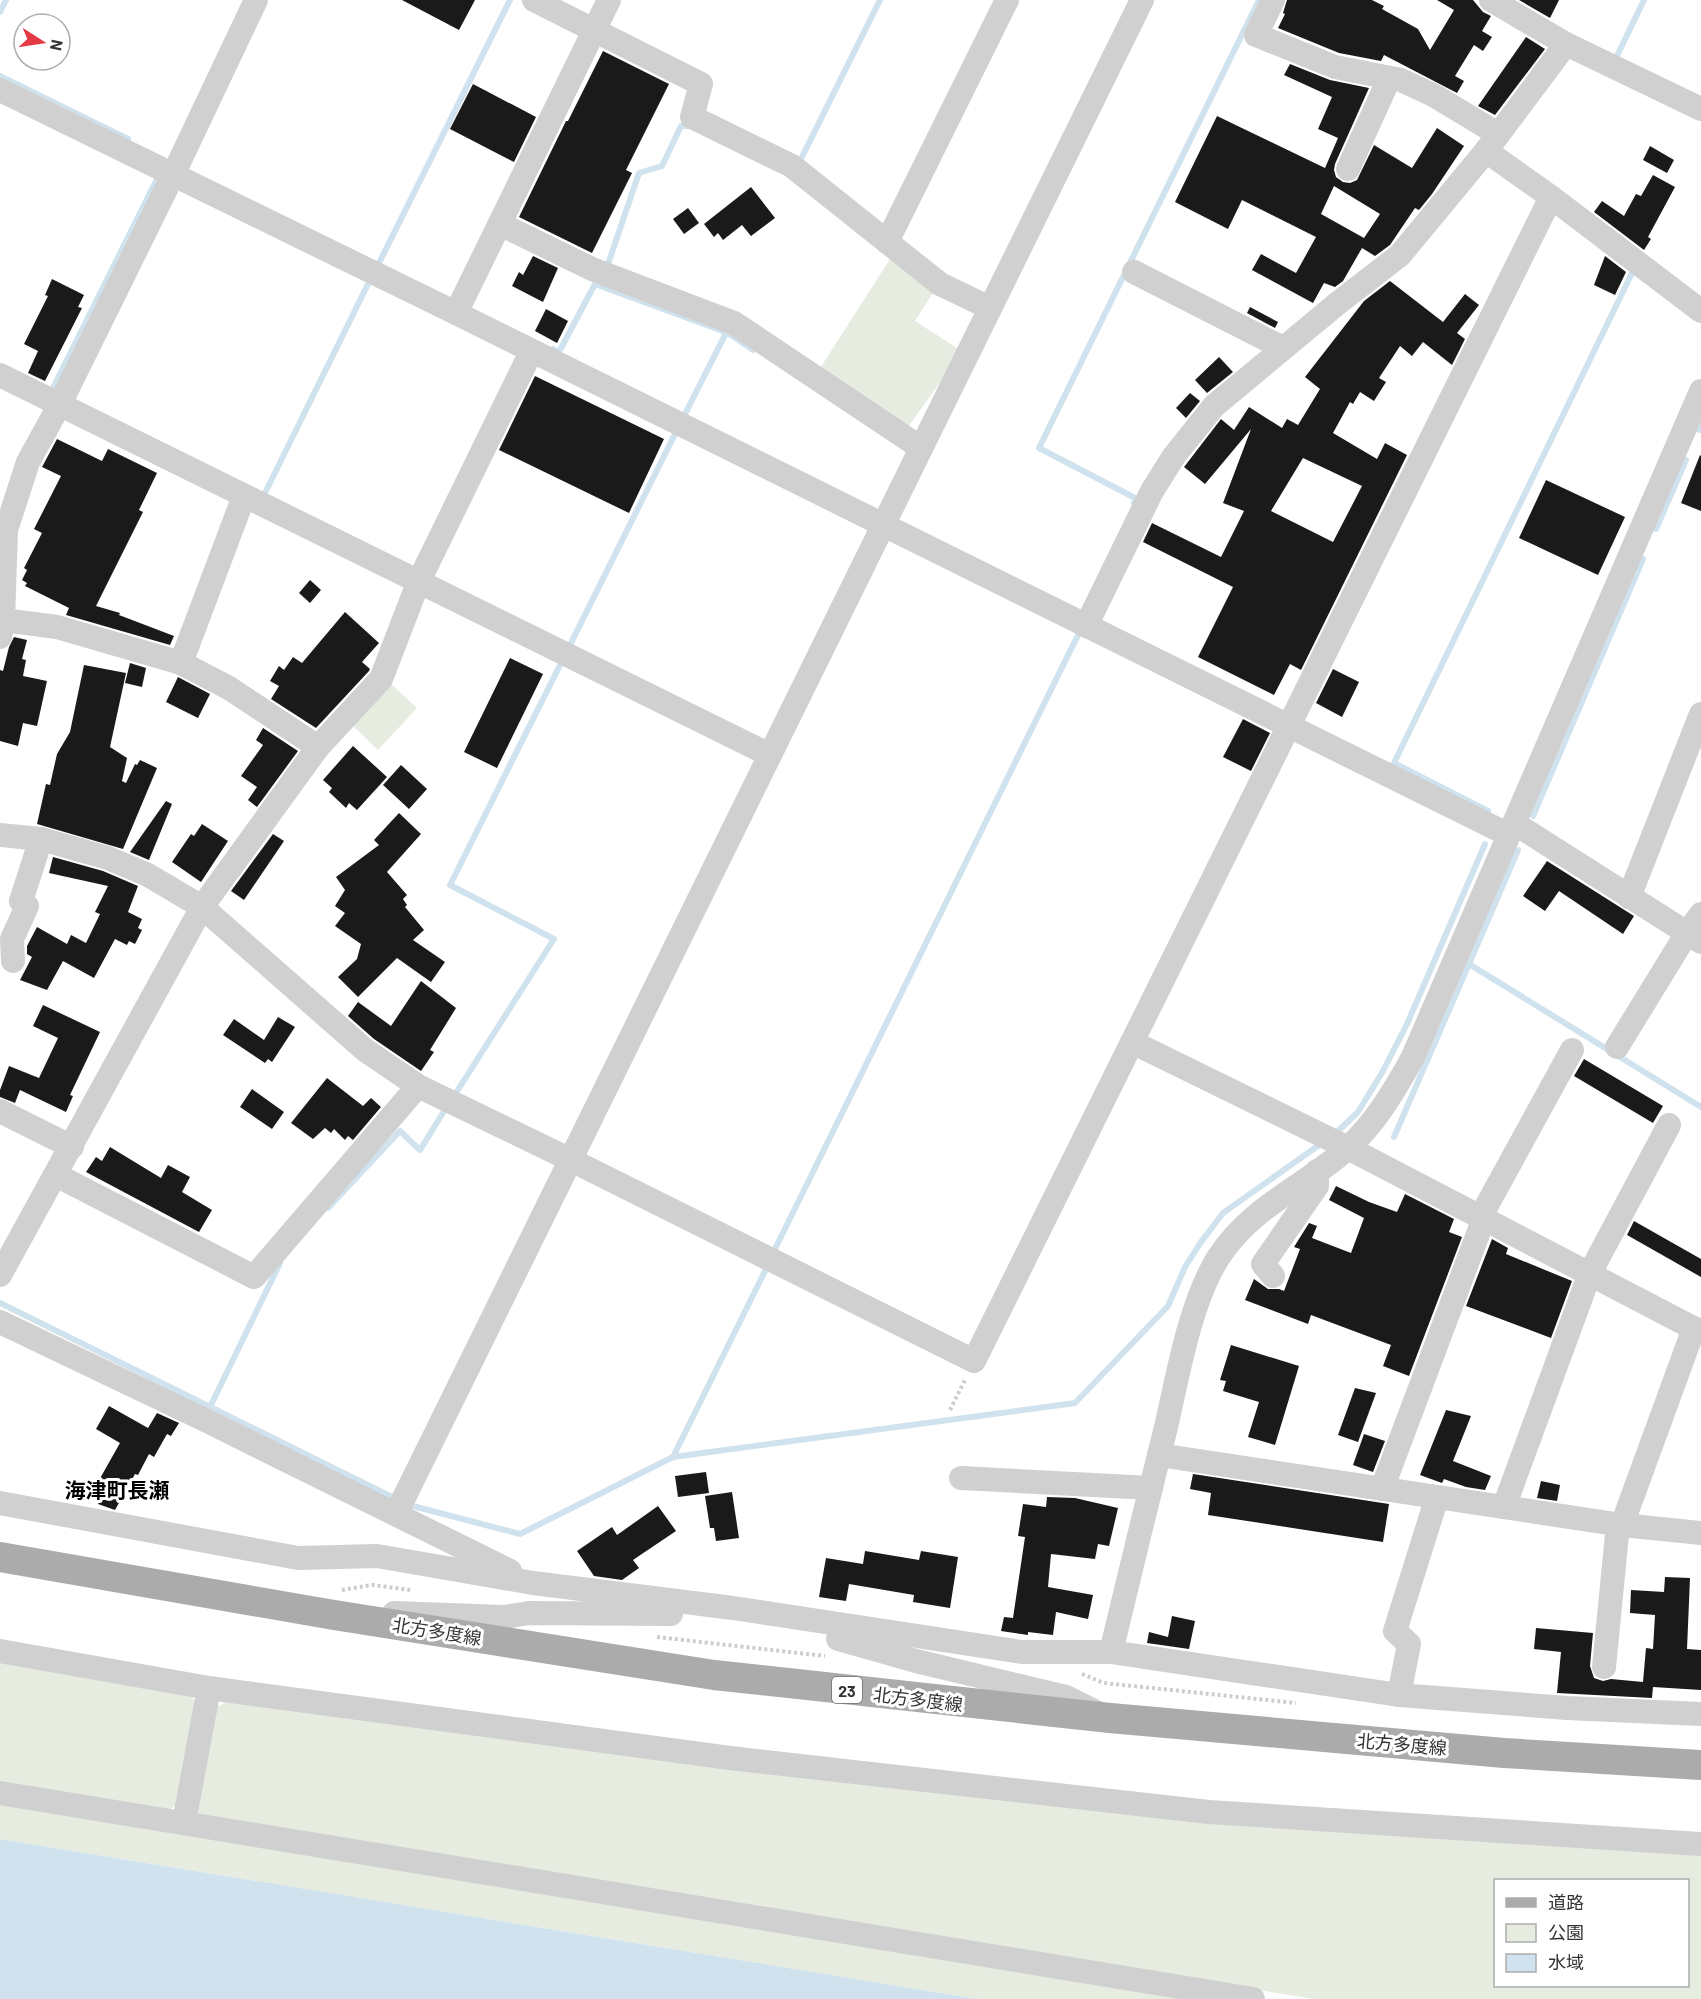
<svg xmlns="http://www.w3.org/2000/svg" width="1701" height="1999" viewBox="0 0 1701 1999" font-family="Barlow,'Noto Sans JP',sans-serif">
<rect width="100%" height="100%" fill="#fff"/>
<!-- green -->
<g fill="#e6ecdf" fill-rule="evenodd">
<path d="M894,253l42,35 -21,33 45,29 -10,18 -44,62 -89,-57z"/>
<path d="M390,683l27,25 -39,42 -26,-25z"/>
<path d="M0,1661l187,29 11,16 -18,97 -17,11 -163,-28z"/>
<path d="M237,1696l496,69 968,86v148h-387l-1117,-179 20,-113zM1496,1880h192v106h-192z"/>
<path d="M0,1802l1236,197h-259l-977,-160z"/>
</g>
<!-- water -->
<path fill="#cfe2ee" d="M0,1839l977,160h-977z"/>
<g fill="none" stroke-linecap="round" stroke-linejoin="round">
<!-- stream -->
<g stroke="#cfe2ee" stroke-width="6">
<path d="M0,12l6,-12"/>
<path d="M1619,60l-3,-2 28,-58"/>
<path d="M0,76l128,63"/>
<path d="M800,161l80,-161"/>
<path d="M377,267l133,-267"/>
<path d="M607,267l32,-94 23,-7 19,-40h8"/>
<path d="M553,349l6,3 36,-68 133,49 25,17"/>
<path d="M52,390l105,-211"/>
<path d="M683,418l43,-85"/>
<path d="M1699,430l2,-5"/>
<path d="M264,495l106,-215"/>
<path d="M1134,503l3,-4 -98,-51 220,-448"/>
<path d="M1656,529l30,-69"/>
<path d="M568,649l108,-217"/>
<path d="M1488,811l-94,-48 240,-494"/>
<path d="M1533,816l110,-257"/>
<path d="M1518,850l-49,114 232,143"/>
<path d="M454,1096l100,-157 -104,-54 112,-224"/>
<path d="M1337,1132l21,-20 25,-41 24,-47 78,-180"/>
<path d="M1394,1137l75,-173"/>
<path d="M328,1208l72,-77 20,19 26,-42"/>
<path d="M773,1253l306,-620"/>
<path d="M0,1303l394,195"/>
<path d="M210,1407l70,-144"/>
<path d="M673,1457l94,-190"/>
<path d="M409,1505l111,29 153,-77 402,-54 93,-97 17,-39 16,-25 22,-29 99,-70"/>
</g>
</g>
<!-- building -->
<g fill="#1a1a1a" fill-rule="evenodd">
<path d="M402,0h73l-16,30z"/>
<path d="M1287,0h85l12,6 -2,3 36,20 12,21 24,-40 -17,-10h36l10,12 8,4 -9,15 10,6 -9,14 -9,-6 -19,31 9,5 -7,12 -73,-38 -3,6 -42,-8 -61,-25 7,-14 -2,-1z"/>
<path d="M1519,0h40l-9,18z"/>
<path d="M1526,37l19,12 -50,66 -17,-9z"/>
<path d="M603,51l66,33 -43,86 6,3 -40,80 -73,-36 47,-96h2z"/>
<path d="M1290,64l40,16 39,8 -34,76 -1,6 2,7 7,5 7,1 7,-3 17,-35 38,23 25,-40 27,18 -32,48 -13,16 -4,-2 -25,37 -15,11 -13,-8 -19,33 -8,6 -11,-4 -11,20 -61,-33 9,-16 35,19 20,-36 -74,-37 -14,29 -53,-27 42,-86 108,52 13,-30 -20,-9 14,-32 -48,-22zM1334,186l46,28 -16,24 -43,-24z"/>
<path d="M473,84l63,33 -22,45 -64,-33z"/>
<path d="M1650,146l24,14 -7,13 -24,-13z"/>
<path d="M1653,175l22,12 -27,50 3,2 -7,11 -50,-38 8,-11 22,15 12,-22 5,2z"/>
<path d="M751,187l24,31 -24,18 -9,-11 -19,15 -5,-7 -4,4 -10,-13z"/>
<path d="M688,208l11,15 -15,11 -11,-15z"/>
<path d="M533,256l25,12 -15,34 -31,-16 7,-14 4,3z"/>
<path d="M1605,256l21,16 -11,23 -21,-10z"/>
<path d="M52,279l32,16 -6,12 4,1 -37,73 -17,-8 10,-22 -14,-7 24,-48 -3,-1z"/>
<path d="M1390,281l53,41 22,-28 14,11 -22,28 8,6 -13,26 -29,-23 -11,14 -12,-10 -21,32 7,4 -12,19 -14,-9 -7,12 -3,-2 -17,31 44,26 8,-16 22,12 -106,215 -11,-6 -16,31 -76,-38 35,-70 -90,-45 9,-19 69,34 23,-46 -21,-8 28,-74 -46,55 -21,-17 37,-48 13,11 15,-23 33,21 5,-9 11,6 22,-36 -15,-12 59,-76zM1303,458l59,28 -29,56 -62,-31z"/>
<path d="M1250,307l28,15 -3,6 -28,-15z"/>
<path d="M546,309l22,12 -11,22 -22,-12z"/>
<path d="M1219,357l14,15 -26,21 -12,-13z"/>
<path d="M535,376l129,63 -35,74 -130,-63z"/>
<path d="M1190,393l10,8 -14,17 -10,-10z"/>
<path d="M57,439l45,22 6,-12 49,24 -18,37 4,2 -47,94 24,7 -1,2 55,21 -4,9 -104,-30 3,-7 -44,-22 2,-3 -5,-3 5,-10 -3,-2 18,-35 -8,-4 27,-53 -19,-9z"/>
<path d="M1700,455l1,1v55l-20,-8z"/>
<path d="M1546,480l79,37 -27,58 -79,-37z"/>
<path d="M310,580l11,10 -11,13 -11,-10z"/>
<path d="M345,612l34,31 -17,19 8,7 -1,2 -53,57 -45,-29 8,-13 -9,-5 9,-15 5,4 9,-13 9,6z"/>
<path d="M14,637l13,3 -5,19 4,1 -3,16 24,5 -10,45 -14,-3 -5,23 -18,-5v-71l3,1 6,-24z"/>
<path d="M510,658l33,16 -46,94 -33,-16z"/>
<path d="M130,663l16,5 -4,19 -17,-4z"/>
<path d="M84,665l42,8 -16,74 17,11 -5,23 4,2 9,-19 2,1 3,-5 17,8 -34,81 -86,-25 9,-40 4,1 7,-31 13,-22z"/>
<path d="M1333,669l26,13 -17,35 -26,-14z"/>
<path d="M178,677l32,17 -12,24 -32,-16z"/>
<path d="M1243,719l27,14 -19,38 -28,-14z"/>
<path d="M257,724l41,27 -41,56 -9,-7 9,-13 -16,-11 22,-31 -7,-5 7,-12z"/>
<path d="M353,746l34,31 -30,33 -8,-7 -3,5 -17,-16 3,-4 -9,-8z"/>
<path d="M401,765l26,24 -18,20 -26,-24z"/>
<path d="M166,801l6,3 -23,56 -19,-8z"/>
<path d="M399,813l22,21 -34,38 20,23 -4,4 4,6 -2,2 19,23 -11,10 32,22 -14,20 -34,-24 -39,39 -20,-20 19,-18 4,-15 -26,-18 10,-13 -10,-7 10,-16 -9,-13 43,-32 -5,-5z"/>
<path d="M202,824l26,17 -27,41 -29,-20 19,-28 3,2z"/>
<path d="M273,834l11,7 -40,59 -13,-9z"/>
<path d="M53,857l50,14 35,15 -10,26 14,7 -4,9 4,2 -7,14 -6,-3 -2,4 -12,-6 -21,39 -31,-17 -16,29 -27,-10 12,-23 -5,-3v-8l10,-19 30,17 4,-9 15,8 14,-29 -5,-2 13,-26 -59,-13z"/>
<path d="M1547,861l87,55 -11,18 -64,-43 -14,20 -22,-15z"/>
<path d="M421,981l35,27 -26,42 4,2 -13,19 -47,-32 -26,-23 10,-14 33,24z"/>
<path d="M43,1005l57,27 -30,63 3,1 -7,16 -46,-22 -5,13 -15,-6v-7l9,-24 30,12 19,-40 -25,-12z"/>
<path d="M278,1017l17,10 -23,35 -4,-3 -3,4 -42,-28 11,-16 30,21z"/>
<path d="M1584,1059l79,47 -10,17 -79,-47z"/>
<path d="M327,1078l36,28 8,-8 10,9 -28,33 -5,-4 -3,4 -11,-11 -3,4 -6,-5 -12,11 -22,-16z"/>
<path d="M252,1089l32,23 -12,17 -32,-22z"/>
<path d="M110,1147l51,31 7,-13 22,12 -8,15 30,18 -13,22 -113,-60 10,-15 6,4z"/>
<path d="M1336,1186l33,16 28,10 8,-18 49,25 -5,13 13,5 -53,139 -26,-10 8,-21 -80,-30 -3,9 -63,-24 9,-21 14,10h11l5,2 16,-42 -6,-2 15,-24 8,3 -5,12 39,15 13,-35 -35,-18z"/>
<path d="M1634,1221l67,38v18l-74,-42z"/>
<path d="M1492,1239l16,9 -2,6 66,27 -21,57 -85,-32z"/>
<path d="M1231,1345l68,21 -24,79 -27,-8 11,-35 -36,-11 3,-10 -6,-1z"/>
<path d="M1355,1388l21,5 -18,49 -20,-7z"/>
<path d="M109,1406l39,22 9,-15 22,10 -8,13 -4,-2 -13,23 -5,-3 -11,21 -3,-1 -20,36 -17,-6 5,-9 -9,-6 26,-46 -24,-14z"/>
<path d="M1446,1410l25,6 -18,45 38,15 -6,14 -19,-3 -22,-8 -2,4 -22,-8z"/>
<path d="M1364,1434l21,7 -12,31 -20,-7z"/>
<path d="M706,1472l3,21 -31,4 -3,-21z"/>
<path d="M1193,1474l196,30 -6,38 -175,-27 3,-22 -21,-4z"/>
<path d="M1541,1481l19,4 -3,16 -20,-3z"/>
<path d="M732,1492l7,46 -23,3 -2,-13h-4l-5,-32z"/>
<path d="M1047,1497l28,1 43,10 -9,38 -11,-2 -3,15 -44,-5 -3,33 45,8 -5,24 -32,-7 -3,23 -25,-3v3l-27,-4 3,-14 9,1 12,-81 -7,-1 5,-32 23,3z"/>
<path d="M658,1506l18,25 -43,29 6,8 -17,12 -28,-4 -17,-25 35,-24 5,8z"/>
<path d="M865,1551l54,9 2,-9 37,6 -8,51 -37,-6 1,-7 -65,-11 -3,17 -27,-4 7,-39 37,6z"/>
<path d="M1665,1577l25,1 -3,71 14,1v40l-48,-3 -1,11 -95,-5 4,-41 -27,-3 2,-21 57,5 -3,33 4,12 9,3 8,-2 32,3 3,-34 7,1 2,-34 -25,-2 1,-23 33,2z"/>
<path d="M1172,1616l23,5 -6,28 -42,-6 2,-11 19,5z"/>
</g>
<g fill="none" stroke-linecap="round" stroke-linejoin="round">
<!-- path -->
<g stroke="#cdcdcd" stroke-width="4" stroke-dasharray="3 3" stroke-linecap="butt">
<path d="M950,1410l16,-32"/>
<path d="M342,1590l30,-5 39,5"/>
<path d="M657,1637l168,19"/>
<path d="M1082,1674l22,9 192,20"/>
</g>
<!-- minor -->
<g stroke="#d0d0d0" stroke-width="24">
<path d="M534,0l167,84 -9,33 100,49 148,118 50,24"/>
<path d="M1273,0l-17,35 79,32 66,13 34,16 63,38"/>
<path d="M1491,0l75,44 135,65"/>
<path d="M0,90l456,223 1053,522"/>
<path d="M1486,151l65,46 150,114"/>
<path d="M1348,169l41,-90"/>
<path d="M500,224l92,45 142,54 187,125"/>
<path d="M887,242l120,-242"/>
<path d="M1134,272l149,76"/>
<path d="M456,313l153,-313"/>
<path d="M0,375l770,380"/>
<path d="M3,620l54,7 124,36 48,25 89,59"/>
<path d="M1086,626l66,-135 22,-35 40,-50 124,-103 62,-48 86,-104 80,-107"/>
<path d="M0,637l3,-17 3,-90 22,-68 32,-58 113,-229 83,-175"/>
<path d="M181,663l63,-167"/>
<path d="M1514,823l187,119"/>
<path d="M0,835l41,4 67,19 40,17 54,32 163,143 53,36 153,74 403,201 577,-1164"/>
<path d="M1629,897l72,-183"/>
<path d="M13,961l-1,-22 15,-33 -6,-5 20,-62"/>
<path d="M1132,1042l216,106 353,184"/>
<path d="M1617,1047l70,-114 14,-19"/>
<path d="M0,1111l72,36"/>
<path d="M56,1175l198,102 164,-191"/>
<path d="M1481,1216l91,-166"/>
<path d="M0,1275l202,-368 116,-160 63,-68 37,-96 113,-231"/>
<path d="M1273,1276l-10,-12 54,-78v-15"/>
<path d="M0,1322l205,98 305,151"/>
<path d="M1159,1455l463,70 79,8"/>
<path d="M961,1478l190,10"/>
<path d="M1382,1489l102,-271"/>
<path d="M0,1503l298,55 79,-2 156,27 200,25 289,44h89l288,43 168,13 134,6"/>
<path d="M1504,1507l86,-234 79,-148"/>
<path d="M396,1514l746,-1514"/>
<path d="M1622,1525l72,-197"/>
<path d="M394,1613l110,4 25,-4 142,1"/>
<path d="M838,1639l78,22 150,36 32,16"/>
<path d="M0,1651l209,37 521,70 479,54 492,32"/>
<path d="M1111,1652c18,-76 37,-153 56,-229 11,-50 24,-122 51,-165 34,-53 87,-71 131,-111 27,-25 45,-56 63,-88l289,-668"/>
<path d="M1604,1667l14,-143"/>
<path d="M1399,1695l10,-51 -14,-13 42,-134"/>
<path d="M0,1793l1253,206"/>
<path d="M184,1823l25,-135"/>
</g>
<!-- major -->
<path stroke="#ababab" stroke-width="30" d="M0,1557l334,58 380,60 396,43 394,35 197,12"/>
</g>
<g text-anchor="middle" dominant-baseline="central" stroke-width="6" stroke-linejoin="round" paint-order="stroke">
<!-- shield labels -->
<rect fill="#fff" stroke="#707070" stroke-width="1.5" x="832" y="1677" width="30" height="26" rx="4.5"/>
<g font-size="16" font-weight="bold" fill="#333">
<text x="847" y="1690">23</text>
</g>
<!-- street labels -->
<g font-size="18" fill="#333" stroke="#fff">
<text transform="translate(437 1631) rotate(9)">北方多度線</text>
<text transform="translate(918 1699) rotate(7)">北方多度線</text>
<text transform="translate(1402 1744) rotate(5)">北方多度線</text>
</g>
<!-- quarter labels -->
<g font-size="21" font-weight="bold" fill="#000" stroke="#fff">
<text x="117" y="1489">海津町長瀬</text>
</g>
</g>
<!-- legend -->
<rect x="1494" y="1879" width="195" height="108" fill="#ffffff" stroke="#adadad" stroke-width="1.5"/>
<rect x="1506" y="1898" width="30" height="9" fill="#ababab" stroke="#adadad" stroke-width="1.5"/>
<text x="1548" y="1909" font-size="18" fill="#333333">道路</text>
<rect x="1506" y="1924" width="30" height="18" fill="#e6ecdf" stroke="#adadad" stroke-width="1.5"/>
<text x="1548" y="1939" font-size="18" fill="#333333">公園</text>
<rect x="1506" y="1954" width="30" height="18" fill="#cfe2ee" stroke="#adadad" stroke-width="1.5"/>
<text x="1548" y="1969" font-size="18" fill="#333333">水域</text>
<!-- north arrow -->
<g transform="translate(42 42) rotate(102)"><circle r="28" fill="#ffffff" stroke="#adadad" stroke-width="1.5"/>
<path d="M0-4.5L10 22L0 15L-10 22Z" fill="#e63946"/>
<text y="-9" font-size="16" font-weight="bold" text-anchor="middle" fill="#333333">N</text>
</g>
</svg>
